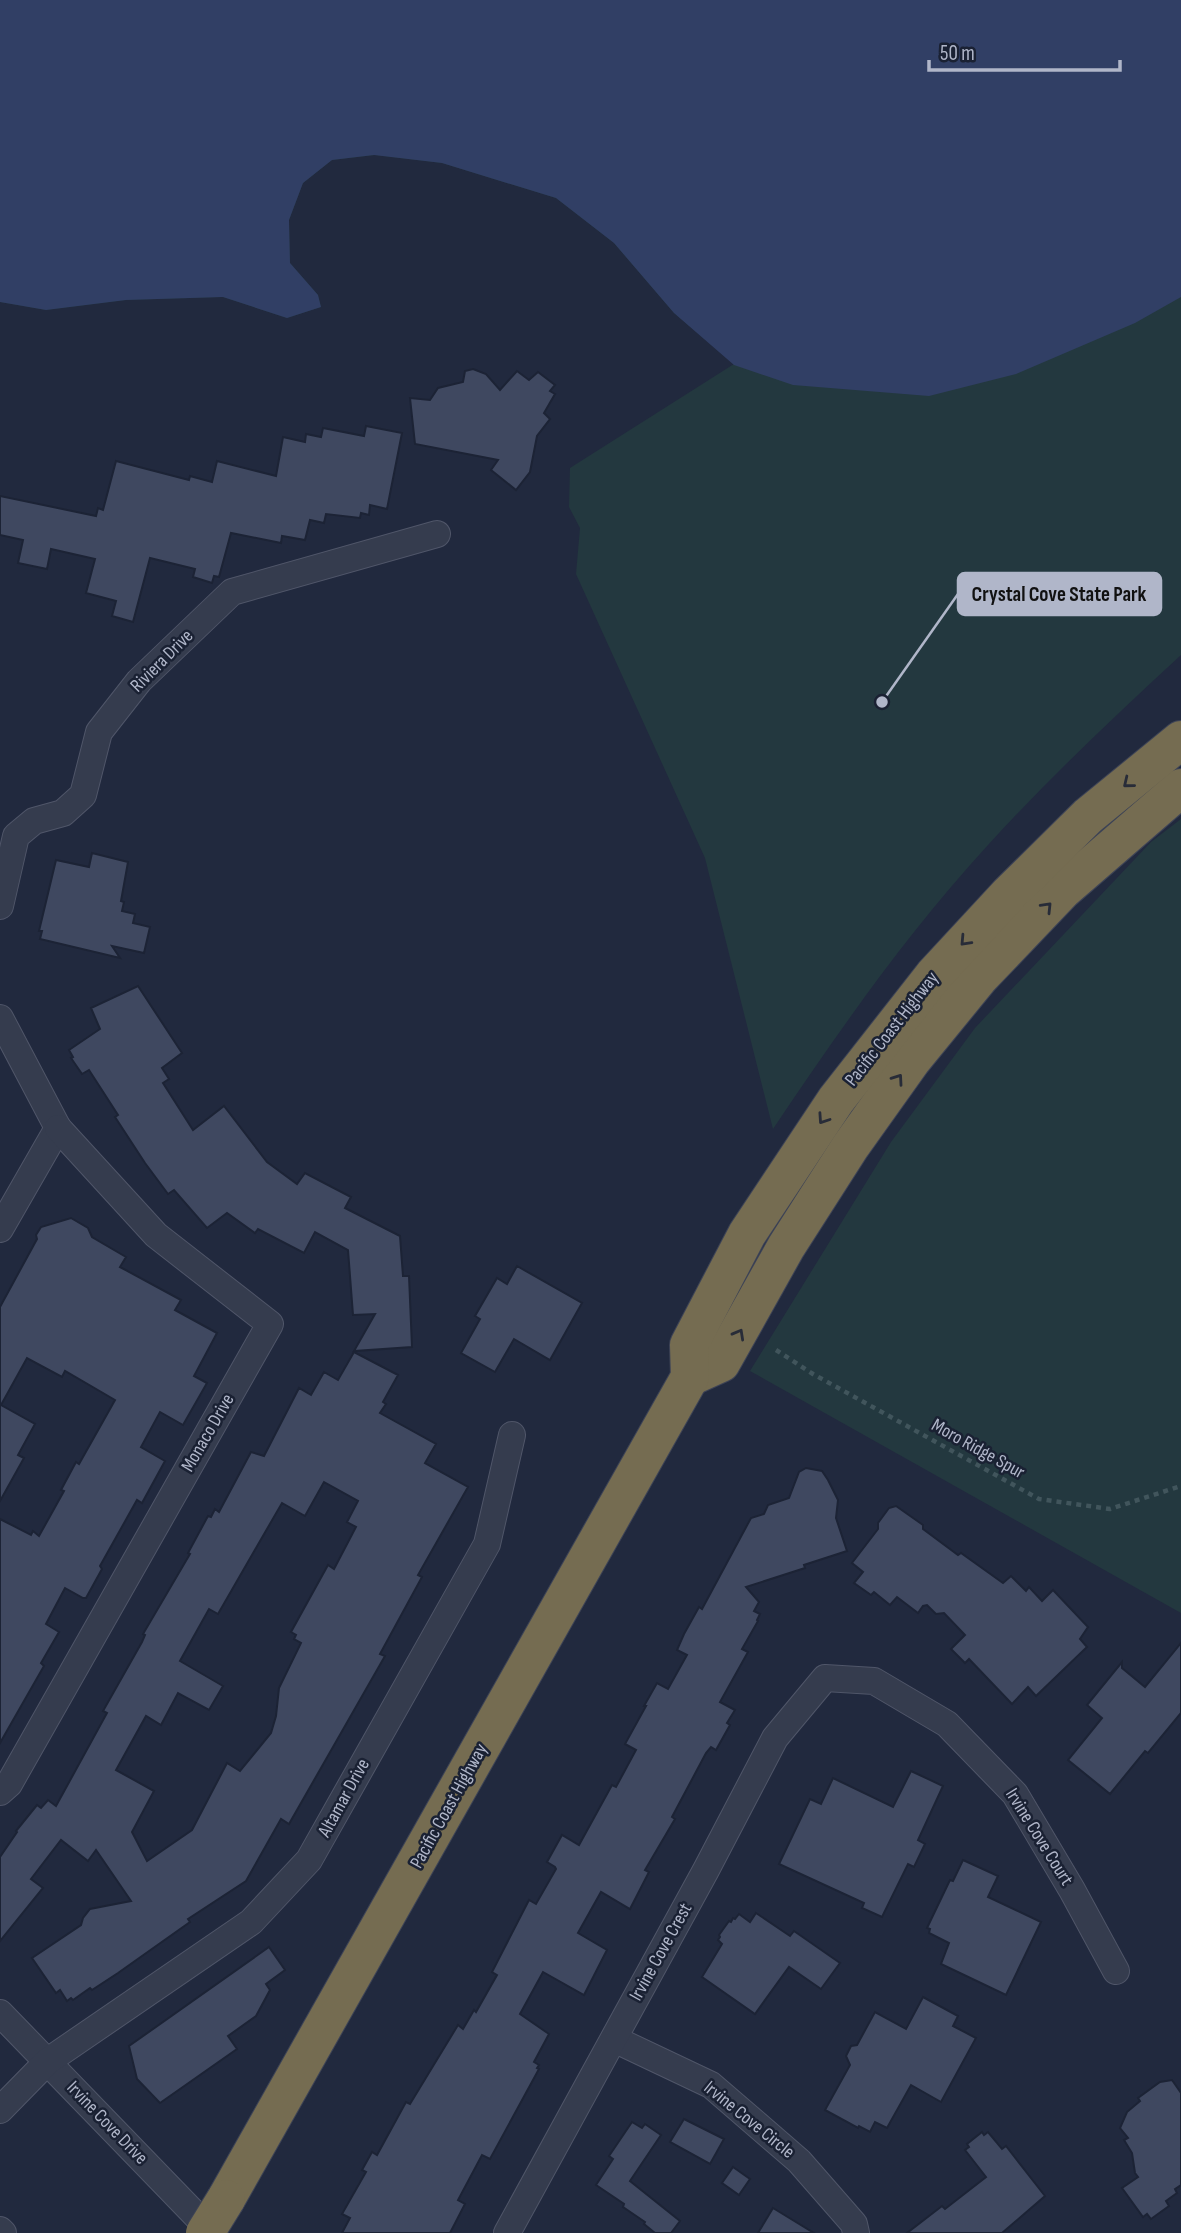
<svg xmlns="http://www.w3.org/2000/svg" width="1181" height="2233" viewBox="0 0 1181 2233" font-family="'Sofia Sans Condensed',sans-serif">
<rect width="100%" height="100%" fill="#21293e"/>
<!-- green -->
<g fill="#23383f">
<path d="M0,0h1181v655c-67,62 -132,123 -193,190 -81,88 -149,186 -215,284l-68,-271 -129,-284 4,-46 -11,-21 1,-39 164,-104 -60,-51 -60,-70 -58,-45 -114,-35 -67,-8 -43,5 -29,23 -14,37 1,43 28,32 3,12 -34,11 -64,-21 -97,3 -80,10 -46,-8z"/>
<path d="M1181,819v794l-431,-242 141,-229 84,-114 176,-186z"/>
</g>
<!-- water -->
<path fill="#313f65" d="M0,0h1181v297l-46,26 -119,51 -87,22 -136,-11 -59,-20 -60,-52 -60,-70 -58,-45 -114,-35 -68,-8 -42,5 -29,23 -14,37 1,43 28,32 3,12 -34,11 -64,-21 -97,3 -80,10 -46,-8z"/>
<!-- building -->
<g fill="#3f4860" stroke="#1c2335" stroke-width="2" fill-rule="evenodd">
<path d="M473,369l13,5 14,16 17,-19 12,9 9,-8 17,13 -5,6 5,3 -11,19 6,6 -13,17 -7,36 -14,18 -25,-20 7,-10 -83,-16 -5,-46 20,2 8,-12 25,-6 2,-11z"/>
<path d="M366,426l36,7 -15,76 -17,-4 -1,10 -8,-2 -1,5 -34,-4 -2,9 -14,-3 -5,20 -23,-4 -1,7 -50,-10 -12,44 -5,-1 -2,7 -19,-6 2,-8 -45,-11 -17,64 -21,-6 4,-15 -30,-8 9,-34 -44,-10 -4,20 -29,-6 5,-23 -23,-5v-39l96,20 2,-8 5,2 13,-49 73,19 1,-4 22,6 5,-21 59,15 7,-39 22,5 1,-8 15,3 2,-9 41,8z"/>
<path d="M92,853l36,9 -7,39 3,1 -2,9 13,3 -2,9 17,4 -6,26 -32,-7 8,12 -80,-19 2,-8h-3l17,-71 33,7z"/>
<path d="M138,986l44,67 -20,15 7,11 -6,4 30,47 31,-24 43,56 30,22 8,-11 46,24 -6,11 55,28 3,40h6l3,71 -58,4 21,-37 -22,1 -5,-65 -33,-18 -11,21 -46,-24 -3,4 -28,-20 -20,15 -33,-38 -6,4 -23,-31 -30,-46 3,-2 -29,-45 -7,4 -11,-16 2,-1 -4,-7 31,-21 -9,-21z"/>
<path d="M71,1218l17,10 4,9 34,20 -6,10 61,33 -6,10 42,23 -23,43 13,7 -24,42 -23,-13 -19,35 24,14 -23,42 -5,-3 -37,66 2,3 -16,29h-3l-18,-10 -19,36 13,8 -18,31 3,3 -44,77v-224l31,16 2,-4 6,5 25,-45 -3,-1 15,-28 3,2 36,-64 -50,-29 -3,6 -35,-19 -26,47 34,19 -17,31 6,3 -24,43v-194l37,-68 -1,-4 5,-8z"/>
<path d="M517,1266l65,37 -32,57 -36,-21 -19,33 -34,-19 19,-34 -5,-3 22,-38 10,6z"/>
<path d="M354,1352l44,23 -15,27 3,2 -6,9 56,31 -11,19 43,24 -50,88 4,2 -42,77 5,2 -96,168 -8,-5 -35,62 -58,38 2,3 -72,51 -26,17 -2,-2 -17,12 -2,-2 -4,3 -7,-11 -4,3 -24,-35 49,-33 2,-7 7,-9 41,-8 -35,-51 -8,11 -27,-21 -30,39 12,9 -43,53v-84l17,-25 -1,-1 21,-26 4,3 7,-8 8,6 51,-93 -4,-2 39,-69 3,-7 -2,-1 47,-80 -2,-1 20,-37 3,1 4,-8 4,3 32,-60 13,4 35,-68 12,7 13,-23 14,8zM324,1482l34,19 -11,21 9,5 -22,42 -6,-4 -37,67 5,3 -2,4 7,4 -22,45 -3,28 -5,17 -31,38 -13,-8 -35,67 -45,31 -15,-29 22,-41 -38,-21 30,-54 15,9 17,-32 31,17 14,-24 -43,-25 29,-52 9,5 64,-111 23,13z"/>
<path d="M806,1468l16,3 6,9 10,20 -2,18 11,33 -43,14 1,3 -59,19 13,15 -5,9 6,3 -3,6 1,1 -16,28 6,3 -28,50 15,8 -8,13 3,2 -14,25 -5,-3 -5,6 -34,64 3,2 -30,51 4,2 -19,37 -29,-17 -23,41 29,17 -23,45 -41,-23 -23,42 29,20 -15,28 5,3 -2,3 2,1 -49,90 -8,-4 -24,45 7,4 -15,29h-108l8,-15 -8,-4 24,-42 -4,-2 10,-18 5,3 29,-53 4,2 48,-79 5,4 11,-19 2,2 21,-37 -5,-3 37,-72 7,4 20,-35 -1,-2 -8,-5 15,-27 17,10 33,-60 4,2 20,-37 -11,-6 21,-38h-2l13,-23 11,6 19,-34 -10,-5 7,-16 15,-27 3,2 49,-91 13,-4 4,-9 21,-7 10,-26z"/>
<path d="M896,1506l27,19v4l35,26 3,-2 42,30 8,-7 15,15 3,-4 13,14 11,-11 35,37 -8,12 7,8 -51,49 -8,-9 -16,17 -43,-45 -4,4 -14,-14 14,-14 -21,-22 -8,1 -9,-9 -4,1 -5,7 -21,-16 -7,8 -16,-13 -3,3 -17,-12 9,-11 -11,-9 26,-34v-6l11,-15z"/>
<path d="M1181,1643v70l-33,40 -3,-2 -35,43 -42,-34 34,-42 -15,-13 35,-43v6l23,19z"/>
<path d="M911,1771l32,15 -25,54 7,4 -11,23 -6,-3 -26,53 -20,-9 2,-5 -85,-39 31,-65 11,5 12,-26 60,29z"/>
<path d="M963,1860l35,16 -10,21 53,25 -35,73 -65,-31 8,-21 -20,-10 1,-4 -3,-1 23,-48 3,1z"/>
<path d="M756,1913l34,23 4,-5 46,32 -19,26 -32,-22 -34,47 -53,-37 20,-33 -4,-4 2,-3 -1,-2 10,-14 2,1 2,-4 2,1 4,-5 11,8z"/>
<path d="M269,1947l16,23 -19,14 4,6 -14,26 -28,20 9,13 -77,54 -23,-24 -8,-33z"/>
<path d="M923,1997l35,19 -5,10 23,12 -35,64 -30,-17 -24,43 -12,-6 -5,10 -11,-6 -1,2 -33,-18 25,-45 -4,-9 5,-10 6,-1 18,-33 31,17z"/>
<path d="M1172,2080l9,13v92l-6,4 2,4 -11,8 3,5 -18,13 -4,-5 -4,3 -21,-29 16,-11 -3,-4 -3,-20 -8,-13 4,-2 -8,-10 7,-16 13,-11 -2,-3 22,-16z"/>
<path d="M684,2119l40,20 -14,25 -40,-22z"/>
<path d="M632,2122l10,6 3,-4 16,11 -31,46 50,40 -9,12h-16l-11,-9 1,-2 -22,-15 1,-3 -28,-19 17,-26 -4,-3z"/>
<path d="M982,2132l2,3 4,-3 14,17 4,-3 39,50 -43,37h-95l35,-27 3,3 41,-32 -21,-27 4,-3 -2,-3z"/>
<path d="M733,2167l17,12 -11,16 -17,-12z"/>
<path d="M773,2208l41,25h-56z"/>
</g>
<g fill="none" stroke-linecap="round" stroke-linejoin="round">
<defs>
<g id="street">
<path d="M0,906l16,-70 18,-15 29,-8 20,-18 16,-63 40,-51 93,-89 205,-58"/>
<path d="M0,1018l58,110 -58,101"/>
<path d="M0,1792l9,-8 261,-460 -114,-89 -98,-107"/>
<path d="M0,2013l213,220"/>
<path d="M614,2039l97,46 88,76 55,63 2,9"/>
<path d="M0,2110l48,-49 203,-139 58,-62 178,-316 25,-109"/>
<path d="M0,2230l3,3"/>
<path d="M507,2233l199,-363 69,-132 50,-60 49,3 73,43 68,70 57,96 44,81"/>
</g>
<g id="highway">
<path d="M690,1377l31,-14 65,-116 64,-100 62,-87 67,-82 84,-88 118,-102"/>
<path d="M226,2199l464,-822 -1,-32 58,-111 89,-134 98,-125 75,-81 79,-78 93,-76"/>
</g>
</defs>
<!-- street casing -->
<use href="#street" stroke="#505669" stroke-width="28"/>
<!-- highway casing -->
<use href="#highway" stroke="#3d4356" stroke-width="40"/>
<!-- path -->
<path stroke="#41555c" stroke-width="4.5" stroke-dasharray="5 5" stroke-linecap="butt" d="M776,1350l37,24 226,125 71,10 71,-23"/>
<!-- street -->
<use href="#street" stroke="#353c4e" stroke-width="26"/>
<!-- highway -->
<use href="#highway" stroke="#756c51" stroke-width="38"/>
<defs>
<path id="highway-bridge" d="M205,2233l21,-34"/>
</defs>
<!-- highway-bridge casing -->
<use href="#highway-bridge" stroke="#3d4356" stroke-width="40" stroke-linecap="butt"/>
<!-- highway-bridge -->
<use href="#highway-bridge" stroke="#756c51" stroke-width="38"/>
</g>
<!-- one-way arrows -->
<defs><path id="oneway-chevron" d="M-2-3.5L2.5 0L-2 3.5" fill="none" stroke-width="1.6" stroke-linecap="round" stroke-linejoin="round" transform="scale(1.75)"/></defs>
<g stroke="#282c38">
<use href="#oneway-chevron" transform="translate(1128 783) rotate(141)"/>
<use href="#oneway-chevron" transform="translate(1047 907) rotate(-46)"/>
<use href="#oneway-chevron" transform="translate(965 941) rotate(133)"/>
<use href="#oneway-chevron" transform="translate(898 1079) rotate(-55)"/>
<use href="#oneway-chevron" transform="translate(823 1119) rotate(124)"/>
<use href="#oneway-chevron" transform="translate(739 1334) rotate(-61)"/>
</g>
<g text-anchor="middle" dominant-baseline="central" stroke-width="5" stroke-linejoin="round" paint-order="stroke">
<!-- street labels -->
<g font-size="19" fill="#b0b6c9" stroke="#1a2133">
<text transform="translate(162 661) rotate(-45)">Riviera Drive</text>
<text transform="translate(892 1029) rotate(-52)">Pacific Coast Highway</text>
<text transform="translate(208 1433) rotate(-60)">Monaco Drive</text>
<text transform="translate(978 1449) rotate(29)">Moro Ridge Spur</text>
<text transform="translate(344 1798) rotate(-61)">Altamar Drive</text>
<text transform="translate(449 1806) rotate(-61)">Pacific Coast Highway</text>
<text transform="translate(1039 1837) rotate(58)">Irvine Cove Court</text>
<text transform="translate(661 1952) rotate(-61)">Irvine Cove Crest</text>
<text transform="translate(749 2120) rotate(39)">Irvine Cove Circle</text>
<text transform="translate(107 2123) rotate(46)">Irvine Cove Drive</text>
</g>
</g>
<!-- callouts -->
<path fill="none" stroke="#b0b6c9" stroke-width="2.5" d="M882 702L958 594"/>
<circle fill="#b0b6c9" stroke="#1a2133" stroke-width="2.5" cx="882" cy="702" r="7"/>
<rect fill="#b0b6c9" stroke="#b0b6c9" stroke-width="2.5" x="958" y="573" width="203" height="42" rx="7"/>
<g font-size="21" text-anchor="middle" font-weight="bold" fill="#111">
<text x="1059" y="601">Crystal Cove State Park</text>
</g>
<!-- scale -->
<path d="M929 60v10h191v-10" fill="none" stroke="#b0b6c9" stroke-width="3.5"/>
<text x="940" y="60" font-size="21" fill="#b0b6c9" stroke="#1a2133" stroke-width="5" paint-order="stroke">50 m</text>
</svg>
